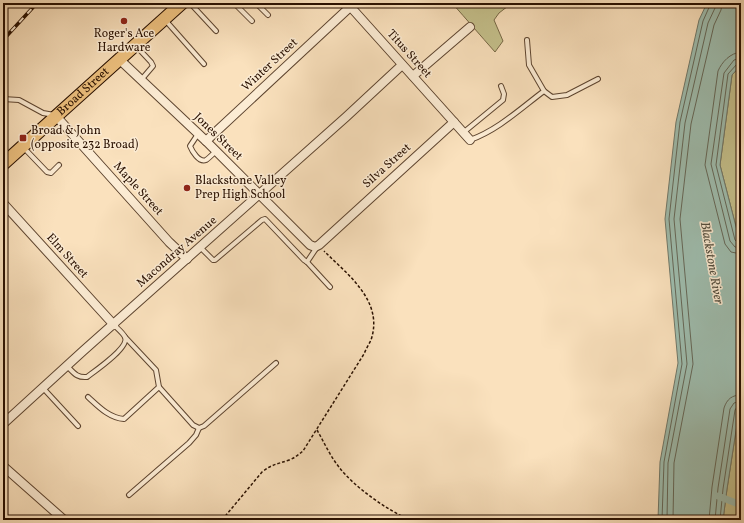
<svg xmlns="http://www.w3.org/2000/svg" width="744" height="523" viewBox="0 0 744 523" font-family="Vollkorn,serif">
<rect width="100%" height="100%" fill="#fae1bd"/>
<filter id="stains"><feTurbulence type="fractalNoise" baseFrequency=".005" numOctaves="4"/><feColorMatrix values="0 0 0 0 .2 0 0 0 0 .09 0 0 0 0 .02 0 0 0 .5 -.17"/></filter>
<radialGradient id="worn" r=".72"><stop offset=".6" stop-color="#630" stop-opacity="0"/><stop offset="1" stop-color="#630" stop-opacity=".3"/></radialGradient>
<!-- green -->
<g fill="#c5c18c" stroke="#776846">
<path d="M452,3h60l-13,10 -5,7 9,21 -8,11c-15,-17 -28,-32 -43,-49z"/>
<path d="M741,65v181l-21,-81 12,-90z"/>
<path d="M741,398v122h-18l4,-31z"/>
</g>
<!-- water -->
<path fill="#9ebeb0" stroke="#6f786a" d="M707,3h34v62l-9,10 -12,90 21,81v152l-14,91 -4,31h-65l2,-58 18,-99 -13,-144 11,-97 23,-102z"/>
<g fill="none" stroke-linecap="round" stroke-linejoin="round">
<!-- shore -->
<g stroke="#646758" stroke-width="1">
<path d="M741,52c-11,1 -19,10 -23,19l-13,94 20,79 6,8 10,2"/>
<path d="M741,58l-7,2 -10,13 -13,91 19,77 5,6 6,1"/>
<path d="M741,63l-4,1 -9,10 -12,91 19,75 2,2 4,1"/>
<path d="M662,520l2,-58 18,-98 -13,-145 11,-97 23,-101 8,-18"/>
<path d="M667,520l1,-57 19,-99 -13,-145 11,-96 23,-100 7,-15 1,-5"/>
<path d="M673,520l1,-57 19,-99 -13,-145 11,-95 23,-99 7,-15 1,-7"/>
<path d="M709,520l3,-33 12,-79c3,-9 8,-13 17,-13"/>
<path d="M715,520l3,-32 12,-79 4,-6 7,-2"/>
<path d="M720,520l3,-31 12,-79 2,-3 4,-1"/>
</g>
<!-- canal -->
<path stroke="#9ebeb0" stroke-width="7" d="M718,496l23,9"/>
<defs>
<g id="lane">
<path d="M190,3l26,28"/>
<path d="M234,3l18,18"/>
<path d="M256,3l12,12"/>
<path d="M166,21l38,43"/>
<path d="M137,47l14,15 2,4 -12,14"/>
<path d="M544,91l8,6 15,-2 31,-16"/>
<path d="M3,99l16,1 24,13 11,2"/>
<path d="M464,132l39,-32 1,-6 -3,-8"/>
<path d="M198,134l-8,12c2,5 9,17 16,14 3,-2 7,-6 10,-9"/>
<path d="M470,140c28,-10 50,-31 74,-49l-15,-26 -2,-25"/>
<path d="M24,148l23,24 4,1 8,-8"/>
<path d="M200,247l13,13h2l47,-40 3,-1 39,41 3,2 23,25"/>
<path d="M307,262l10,-15"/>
<path d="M67,366c7,7 10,12 20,11 8,-6 43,-30 38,-40 -2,-4 -8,-9 -11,-12"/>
<path d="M159,387l34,38 6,3 5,-2 72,-63"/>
<path d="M43,388l35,38"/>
<path d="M88,397c10,9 21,21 36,22l35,-32 -3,-17 -31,-33"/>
<path d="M129,495l60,-52 7,-8 3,-7"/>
</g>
<g id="street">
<path d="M348,4l122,136"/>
<path d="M119,59l87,82 104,104 5,2 4,-2 135,-123"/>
<path d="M413,76l57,-49"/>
<path d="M56,116l113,126 18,17"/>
<path d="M206,141l144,-134"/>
<path d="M3,203l111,122"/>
<path d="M3,424l80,-73 263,-234 56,-52"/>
<path d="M3,466l60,53"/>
</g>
<g id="primary">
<path id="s1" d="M3,164l179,-161"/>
</g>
</defs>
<!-- lane casing -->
<use href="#lane" stroke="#5d442f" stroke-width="6"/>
<!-- street casing -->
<use href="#street" stroke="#5d442f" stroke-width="10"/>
<!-- primary casing -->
<use href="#primary" stroke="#291000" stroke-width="14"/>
<!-- path -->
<g stroke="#291000" stroke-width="1.5" stroke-dasharray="3 2" stroke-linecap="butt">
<path d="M317,430c7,12 13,26 22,37 15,20 48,43 71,53"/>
<path d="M222,520l40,-48c10,-8 16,-8 27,-12 6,-2 10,-6 14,-9l61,-97c2,-5 5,-10 7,-14 13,-39 -23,-65 -47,-89"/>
</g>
<!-- lane -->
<use href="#lane" stroke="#fcecd4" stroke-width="4"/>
<!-- street -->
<use href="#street" stroke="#fcecd4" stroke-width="8"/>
<!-- primary -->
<use href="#primary" stroke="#edc07e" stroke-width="12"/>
<defs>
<path id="rail" d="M3,40l34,-37"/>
</defs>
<!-- rail casing -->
<use href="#rail" stroke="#291000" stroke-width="3.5"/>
<!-- rail -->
<use href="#rail" stroke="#fcecd4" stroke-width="2" stroke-dasharray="6" stroke-linecap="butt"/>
</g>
<!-- markers -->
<g fill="#8f2418" stroke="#fcecd4" stroke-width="1.5">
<circle cx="124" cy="21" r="4"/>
<rect x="19" y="134" width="8" height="8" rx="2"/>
<circle cx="187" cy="188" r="4"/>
</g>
<g text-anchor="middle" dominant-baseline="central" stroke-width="3" stroke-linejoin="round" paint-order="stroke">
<!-- poi labels -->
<g font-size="12" fill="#291000" stroke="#fcecd4" text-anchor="start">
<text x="124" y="34" text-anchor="middle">Roger's Ace<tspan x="124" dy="14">Hardware</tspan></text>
<text x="31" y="131">Broad &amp; John<tspan x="31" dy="14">(opposite 232 Broad)</tspan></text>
<text x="195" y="181">Blackstone Valley<tspan x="195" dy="14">Prep High School</tspan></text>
</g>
<!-- street labels -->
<g font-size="12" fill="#291000" stroke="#fcecd4">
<text transform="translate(409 54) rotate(48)">Titus Street</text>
<text transform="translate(270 65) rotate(-43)">Winter Street</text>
<text stroke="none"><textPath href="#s1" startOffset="108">Broad Street</textPath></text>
<text transform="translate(218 137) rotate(44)">Jones Street</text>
<text transform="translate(387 166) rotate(-42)">Silva Street</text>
<text transform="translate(138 189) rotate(48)">Maple Street</text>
<text transform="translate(177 252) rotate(-41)">Macondray Avenue</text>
<text transform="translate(67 256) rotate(48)">Elm Street</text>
</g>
<!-- water labels -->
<g font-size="13" font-style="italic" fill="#524d3e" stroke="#fcecd4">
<text transform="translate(711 263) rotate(80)">Blackstone River</text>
</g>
</g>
<!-- margin -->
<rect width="744" height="523" fill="none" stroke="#fae1bd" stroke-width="16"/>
<rect x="4" y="4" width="736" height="515" fill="none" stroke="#291000" stroke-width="2"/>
<rect x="8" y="8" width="728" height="507" fill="none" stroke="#291000"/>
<rect width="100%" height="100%" filter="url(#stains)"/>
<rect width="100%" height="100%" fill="url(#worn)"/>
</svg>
